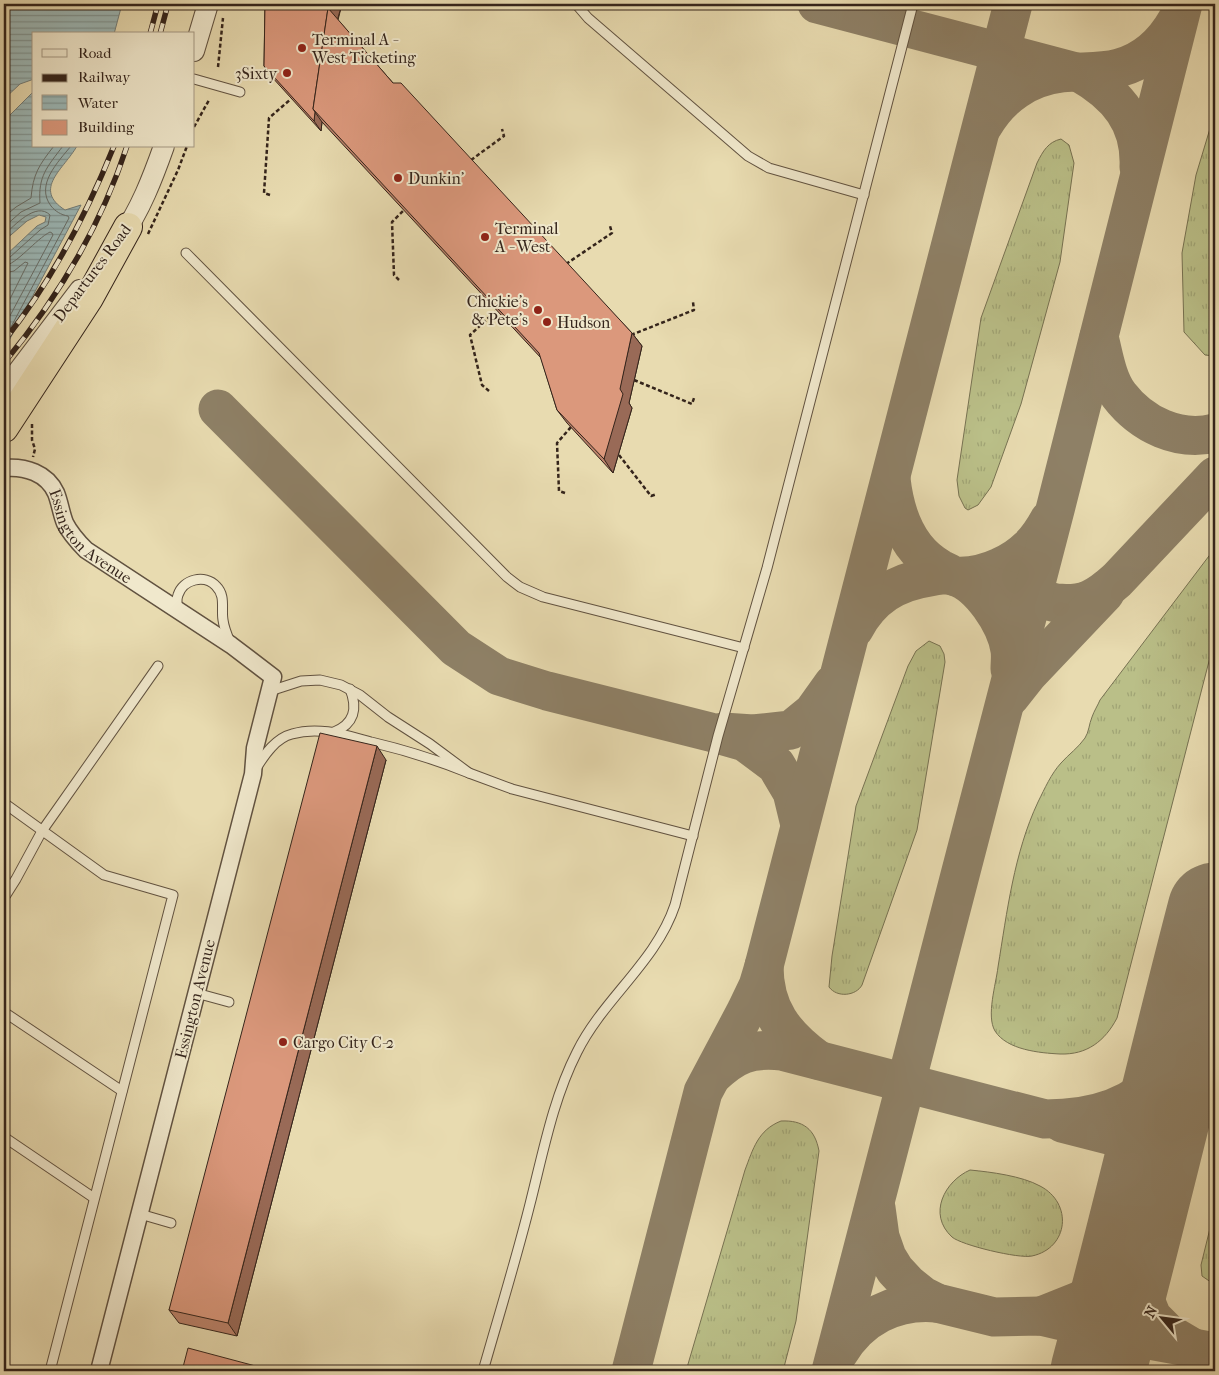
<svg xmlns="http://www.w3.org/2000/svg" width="1219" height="1375" viewBox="0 0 1219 1375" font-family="'IM FELL French Canon',serif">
<defs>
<pattern id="grass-tufts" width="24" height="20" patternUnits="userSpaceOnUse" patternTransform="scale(1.25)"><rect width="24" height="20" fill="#babf88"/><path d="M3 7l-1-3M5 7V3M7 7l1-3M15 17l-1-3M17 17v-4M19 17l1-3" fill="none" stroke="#a0a475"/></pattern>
<pattern id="water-rules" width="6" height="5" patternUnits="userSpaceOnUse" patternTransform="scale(1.25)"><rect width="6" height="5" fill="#9cb8b7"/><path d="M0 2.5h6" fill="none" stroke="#809594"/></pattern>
</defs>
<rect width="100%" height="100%" fill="#e8dbb0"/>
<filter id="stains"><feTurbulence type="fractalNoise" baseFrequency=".004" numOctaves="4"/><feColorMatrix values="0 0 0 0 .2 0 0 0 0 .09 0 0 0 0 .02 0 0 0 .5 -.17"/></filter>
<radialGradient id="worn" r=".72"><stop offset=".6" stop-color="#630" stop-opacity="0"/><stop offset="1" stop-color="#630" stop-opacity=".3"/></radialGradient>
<!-- grass -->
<g fill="url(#grass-tufts)" stroke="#777252">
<path d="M1215,112v244l-10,-1 -21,-23 -2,-79 14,-78z"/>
<path d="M1061,139l8,6 5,18 -14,99 -39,142 -30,83 -13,18 -10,5 -3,-2 -6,-12 -2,-16 24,-162 56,-155c6,-12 11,-21 24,-24z"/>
<path d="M1215,548v90l-98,380c-12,23 -30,37 -57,36 -20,-1 -53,-4 -65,-23 -9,-15 1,-47 3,-64 9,-55 16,-114 40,-165 7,-14 13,-28 23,-39 8,-9 17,-15 24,-25 4,-6 4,-14 7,-21 2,-6 6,-12 8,-17z"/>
<path d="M929,641l11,5 4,8 1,8 -28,168 -55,155c-6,11 -25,13 -33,2l3,-31 24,-150 52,-140 8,-15z"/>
<path d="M781,1121c22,-1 34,8 38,30l-23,170 -13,50h-97l59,-201c8,-21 13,-40 36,-49z"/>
<path d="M970,1170c21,2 52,6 70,16 33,17 29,62 -8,70 -13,3 -71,-11 -80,-19 -25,-23 -7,-56 18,-67z"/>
<path d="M1215,1208v77l-13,-9 -1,-11z"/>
</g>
<!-- water -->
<g fill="url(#water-rules)" stroke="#727d79">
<path d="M4,4h118l-8,30h-80v45l-14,5 -16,15z"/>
<path d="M34,91v55h43c-13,23 -45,43 -12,64l16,-5 -77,145v-93l33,-31 8,-4 1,-5 -7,-2 -12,6 -23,20v-120z"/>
</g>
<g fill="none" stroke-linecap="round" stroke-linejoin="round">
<!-- shore -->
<g stroke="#686e69" stroke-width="1">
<path d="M4,217l12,-10 15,-9c2,-24 8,-33 23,-52"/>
<path d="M4,227l17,-15 19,-9c-2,-27 7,-36 23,-57"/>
<path d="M4,235c10,-9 32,-34 46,-20l-2,10 -8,5 -31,28 -5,2"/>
<path d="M4,266c12,-1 32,-27 46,-34l2,1 1,2 -49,92"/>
<path d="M4,273l10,-2 11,-9 3,1 -24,48"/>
<path d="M4,340l65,-122 -1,-2c-7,-1 -13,-5 -17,-10 -16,-21 7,-44 20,-60"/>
</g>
<!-- taxiway -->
<g stroke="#8e8066" stroke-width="39">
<path d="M817,4l263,69c37,21 61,49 59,94"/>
<path d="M983,126c17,-30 45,-49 79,-53 20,-2 39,0 57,-5 26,-7 45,-25 58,-48"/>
<path d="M1099,337c5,19 8,42 20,58 23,30 60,47 96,38"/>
<path d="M218,409l238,239 43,28 48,15 163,41 35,10 31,23 16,27 8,33"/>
<path d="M891,479c4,36 17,72 50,90 5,2 10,6 14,7 15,1 32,-3 45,-9 23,-10 37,-25 49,-47"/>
<path d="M953,576l103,27c28,3 41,-5 61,-23l98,-104"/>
<path d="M854,629c17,-32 42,-47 76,-52 7,-2 17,-3 23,-1 27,7 53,48 57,74 1,6 0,13 0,19"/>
<path d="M1010,697l19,-24 76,-80"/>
<path d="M723,732l30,2 38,-4 22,-18 20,-28"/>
<path d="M764,966c0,44 20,69 54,94"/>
<path d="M712,1076c23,-22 38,-28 70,-25l263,68c44,0 90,-11 118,-47 9,-11 14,-25 20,-38"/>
<path d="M1062,1123l94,24"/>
<path d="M876,1208l4,29 7,20 8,13 13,14 15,12 14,7 57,14 47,-1 81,19 93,17"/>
<path d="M1132,1245l1,25 19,47 16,16 22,13"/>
<path d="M1041,1316l40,-16 18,-12 33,-43"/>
<path d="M838,1354c21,-36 57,-55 99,-51"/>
<path d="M631,1371l72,-279 43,-81 12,-25 6,-20 249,-962"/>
<path d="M831,1371l225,-865 127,-502"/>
</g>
<!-- runway -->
<path stroke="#8e8066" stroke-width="95" d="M1098,1371c41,-153 77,-308 117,-461"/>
<defs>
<g id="service">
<path d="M576,4l12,14 160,138 21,12 95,27"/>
<path d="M194,79l46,13"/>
<path d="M186,253l321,324 13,10 23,10 201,51"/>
<path d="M178,610c-1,-5 -2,-10 0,-15 5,-16 27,-21 38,-9 10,10 5,22 7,34 1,8 4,15 7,22"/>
<path d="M334,732c20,-8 24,-23 16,-43"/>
<path d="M257,767c8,-13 19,-29 35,-33 27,-8 53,1 79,8 34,8 66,18 98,31l-39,-29 -42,-27 -28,-22 -19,-10 -21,-5 -19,1 -31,10"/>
<path d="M469,773l43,16 181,47"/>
<path d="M4,803l100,72 69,20 -123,476"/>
<path d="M4,898l12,-19 26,-48 116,-165"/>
<path d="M196,993l33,9"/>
<path d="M4,1012l118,79"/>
<path d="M4,1137l90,61"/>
<path d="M140,1214l31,9"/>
<path d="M483,1371c16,-56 33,-111 47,-167 13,-51 23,-105 47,-152 26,-53 79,-90 98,-147l43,-169 49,-168 146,-564"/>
</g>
<g id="minor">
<path id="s1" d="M4,468c21,-2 43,5 52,25 4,10 5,20 9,30 5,10 13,19 21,27l145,95 42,32 -18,71 -2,26 -154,597"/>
</g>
<g id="tertiary">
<path d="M194,51l14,-47"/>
<path d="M121,237c19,-26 32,-60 43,-91"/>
<path d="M4,390l76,-100"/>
</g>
<path id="motorway" d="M4,428l85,-130 39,-71"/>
</defs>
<!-- service casing -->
<use href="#service" stroke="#615240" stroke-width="11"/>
<!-- minor casing -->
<use href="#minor" stroke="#615240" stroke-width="19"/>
<!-- tertiary casing -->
<use href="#tertiary" stroke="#615240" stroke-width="22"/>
<!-- motorway casing -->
<use href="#motorway" stroke="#34241b" stroke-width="30"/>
<!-- path -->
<g stroke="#34241b" stroke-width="2.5" stroke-dasharray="4 2.5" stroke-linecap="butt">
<path d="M218,67l5,-49"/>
<path d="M194,127l15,-27"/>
<path d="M471,160l33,-24 -2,-7"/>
<path d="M270,195l-6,-2 5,-75 22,-19"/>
<path d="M148,234l30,-64 9,-24"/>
<path d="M566,264l46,-31 -2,-7"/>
<path d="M399,280l-5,-5 -2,-53 12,-12"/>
<path d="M631,335l63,-25 -1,-8"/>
<path d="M634,380l58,24 2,-6"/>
<path d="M489,391l-7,-6 -12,-50 27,-25"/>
<path d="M32,424v16l3,9 -2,8"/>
<path d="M619,455l32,41 6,-2"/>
<path d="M565,493l-6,-2 -2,-48 14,-16"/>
</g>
<!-- service -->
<use href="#service" stroke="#f0e8cc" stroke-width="9"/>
<!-- minor -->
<use href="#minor" stroke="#f0e8cc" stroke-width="16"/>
<!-- tertiary -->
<use href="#tertiary" stroke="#f0e8cc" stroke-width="20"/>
<!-- motorway -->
<use href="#motorway" stroke="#e8dbb0" stroke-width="28"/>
<defs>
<g id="rail">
<path d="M150,34l8,-30"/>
<path d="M160,34l8,-30"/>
<path d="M4,341c47,-59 82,-125 110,-195"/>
<path d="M4,363c53,-64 97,-137 123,-217"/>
</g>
</defs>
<!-- rail casing -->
<use href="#rail" stroke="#34241b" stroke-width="5.5"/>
<!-- rail -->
<use href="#rail" stroke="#f0e8cc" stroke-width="4" stroke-dasharray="11" stroke-linecap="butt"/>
</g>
<!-- wall -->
<g fill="#bc836b" stroke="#34241b">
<path d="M265,4h77l-4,16 55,63 239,250 10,13 -13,57 3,5 -19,65 -46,-50 -10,-13 -16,-52 -219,-236 -1,9 -50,-55 -7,-10z"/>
<path d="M386,760l-149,576 -58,-13 -10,-13z"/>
</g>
<!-- shaded-wall -->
<g fill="#996a57" stroke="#34241b">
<path d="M332,4h10l-5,17 -7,-10z"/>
<path d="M315,112l7,10 -1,9 -7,-10z"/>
<path d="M632,333l10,13 -13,57 3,5 -19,65 -9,-14z"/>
<path d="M377,746l9,14 -149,576 -9,-13z"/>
</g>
<!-- building -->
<g fill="#db987c" stroke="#34241b">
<path d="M265,4h67l-2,7 -2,-3 -15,101 2,3 -1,9 -50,-55z"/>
<path d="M328,8l65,75h8l231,250 -12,56 3,5 -19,65 -47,-49 -18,-57 -226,-244z"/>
<path d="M320,733l57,13 -149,577 -59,-13z"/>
<path d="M188,1348l75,20 -1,3h-80z"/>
</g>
<!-- markers -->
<g fill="#8f2418" stroke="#f0e8cc" stroke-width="2">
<circle cx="302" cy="48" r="5"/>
<circle cx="287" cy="73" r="5"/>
<circle cx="398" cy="178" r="5"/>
<circle cx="485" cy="237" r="5"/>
<circle cx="538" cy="310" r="5"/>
<circle cx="547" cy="322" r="5"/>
<circle cx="283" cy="1042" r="5"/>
</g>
<g text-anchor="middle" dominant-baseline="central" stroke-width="4" stroke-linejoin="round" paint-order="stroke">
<!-- poi labels -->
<g font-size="16" fill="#34241b" stroke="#f0e8cc" text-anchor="start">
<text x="312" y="39">Terminal A -<tspan x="312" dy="18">West Ticketing</tspan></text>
<text x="277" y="73" text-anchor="end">3Sixty</text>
<text x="408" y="178">Dunkin'</text>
<text x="495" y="228">Terminal<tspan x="495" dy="18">A - West</tspan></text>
<text x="528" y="301" text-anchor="end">Chickie's<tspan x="528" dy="18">&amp; Pete's</tspan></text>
<text x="557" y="322">Hudson</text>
<text x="293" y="1042">Cargo City C-2</text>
</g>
<!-- street labels -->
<g font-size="16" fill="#34241b" stroke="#f0e8cc">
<text transform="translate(92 273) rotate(-53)">Departures Road</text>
<text stroke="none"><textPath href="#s1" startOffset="119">Essington Avenue</textPath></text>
<text transform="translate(195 999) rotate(-76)">Essington Avenue</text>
</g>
</g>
<!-- margin -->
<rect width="1219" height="1375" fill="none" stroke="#e8dbb0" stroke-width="20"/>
<rect x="5" y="5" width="1209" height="1365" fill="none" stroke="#34241b" stroke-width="2.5"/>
<rect x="10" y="10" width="1199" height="1355" fill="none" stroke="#34241b"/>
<!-- legend -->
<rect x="32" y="32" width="162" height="115" fill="#f0e8cc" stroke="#a59a85"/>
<rect x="42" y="49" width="25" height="8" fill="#f0e8cc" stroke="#a59a85"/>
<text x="78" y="58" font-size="15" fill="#34241b">Road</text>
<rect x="42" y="74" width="25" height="8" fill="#34241b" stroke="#a59a85"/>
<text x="78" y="82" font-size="15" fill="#34241b">Railway</text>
<rect x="42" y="95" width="25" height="15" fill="url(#water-rules)" stroke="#a59a85"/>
<text x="78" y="108" font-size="15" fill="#34241b">Water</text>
<rect x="42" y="120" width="25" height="15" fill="#db987c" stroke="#a59a85"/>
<text x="78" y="132" font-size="15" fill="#34241b">Building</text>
<!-- north arrow -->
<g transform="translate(1162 1318) rotate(299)" stroke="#f0e8cc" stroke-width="4" paint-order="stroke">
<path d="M0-4L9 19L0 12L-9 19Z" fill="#34241b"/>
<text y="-8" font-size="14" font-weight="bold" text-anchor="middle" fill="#34241b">N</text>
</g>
<rect width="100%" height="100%" filter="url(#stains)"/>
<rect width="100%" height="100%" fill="url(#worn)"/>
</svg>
